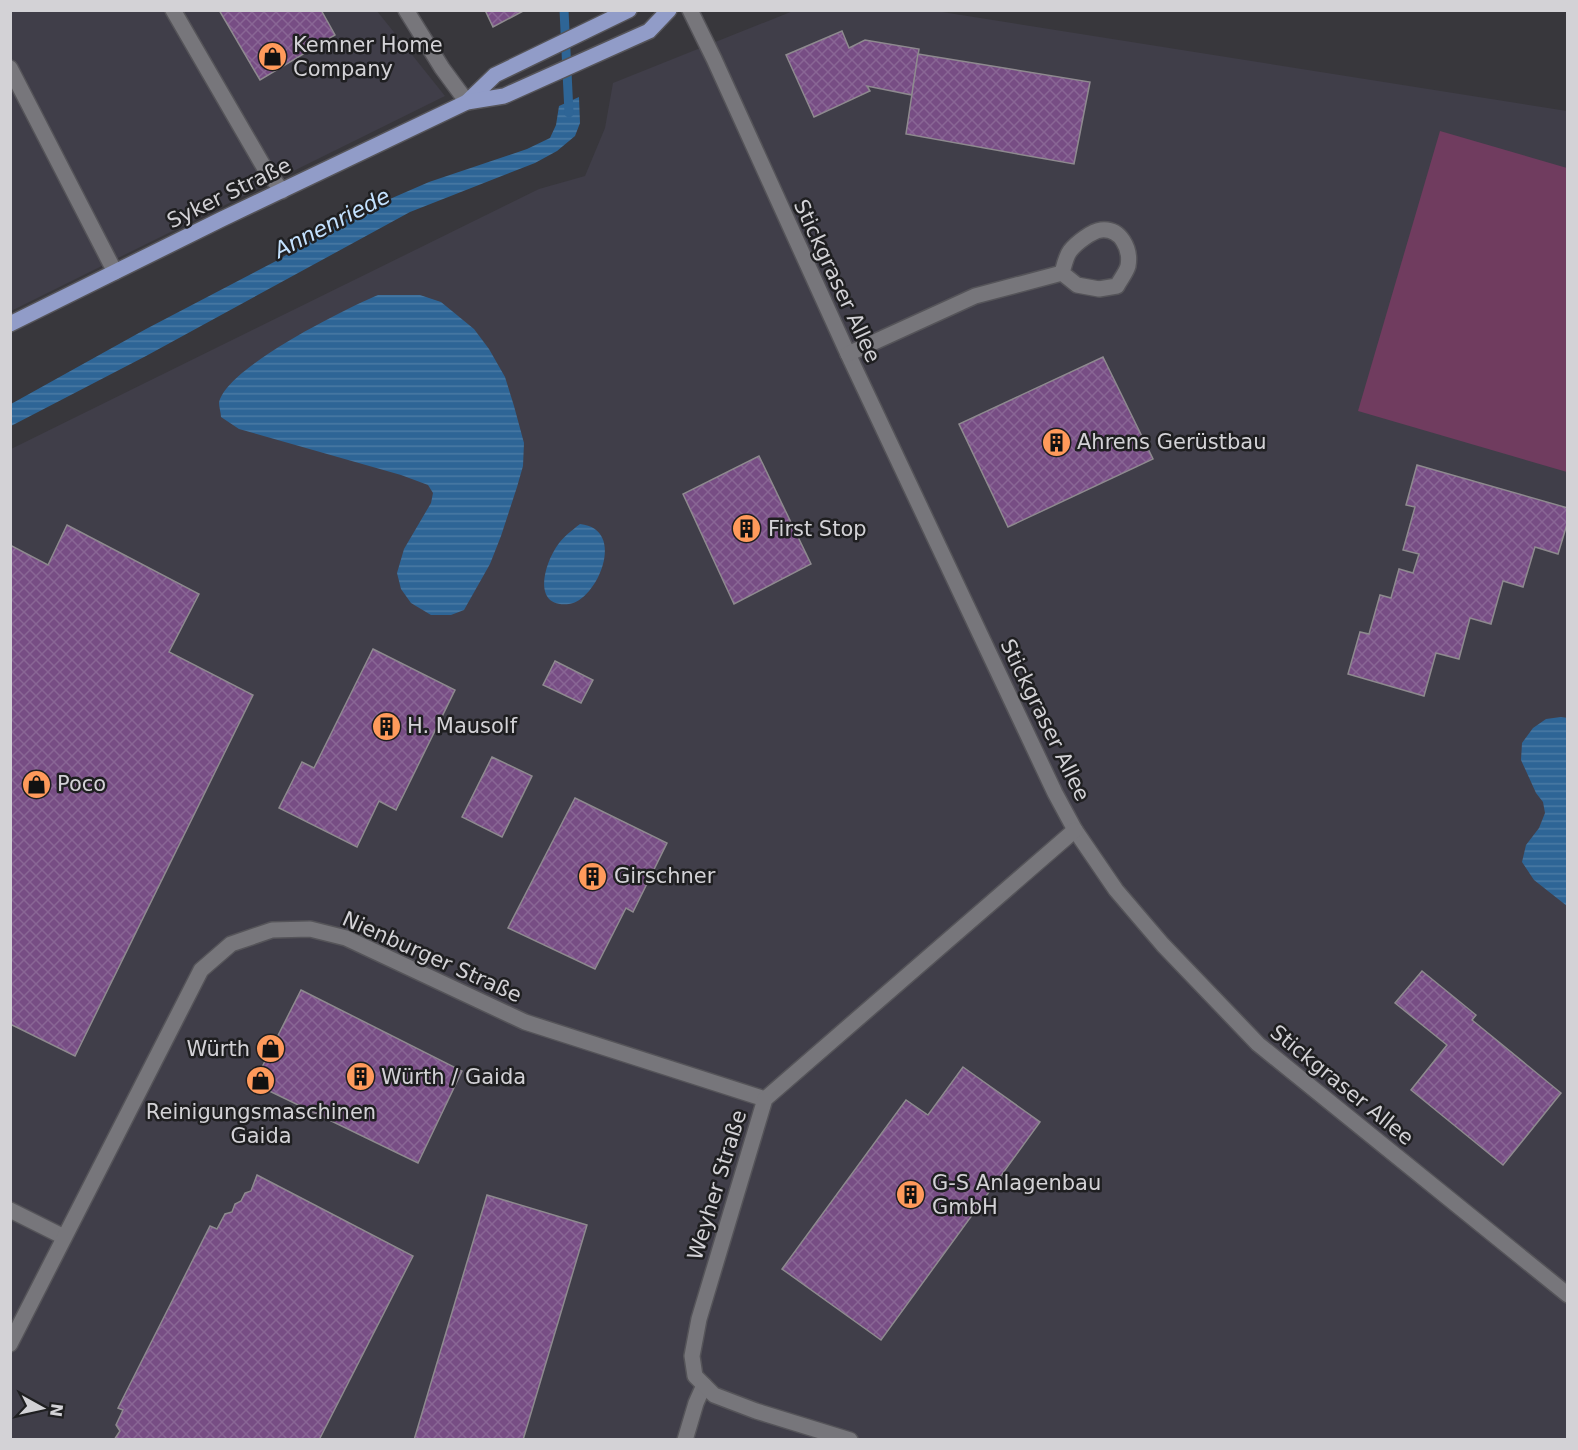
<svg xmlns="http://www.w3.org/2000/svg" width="1578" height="1450" viewBox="0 0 1578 1450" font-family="'DejaVu Sans',sans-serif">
<defs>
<pattern id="water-rules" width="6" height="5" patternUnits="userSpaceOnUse" patternTransform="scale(1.5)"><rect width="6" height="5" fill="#2e6596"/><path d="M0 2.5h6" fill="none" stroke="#4b7aa4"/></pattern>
<pattern id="building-cross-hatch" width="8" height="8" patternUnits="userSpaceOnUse" patternTransform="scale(1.5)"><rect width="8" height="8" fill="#774d84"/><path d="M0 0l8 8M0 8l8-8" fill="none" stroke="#896695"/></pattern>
</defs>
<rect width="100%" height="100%" fill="#38373c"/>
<!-- built -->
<g fill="#403e49">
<path d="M11,11h366l68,85 -434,215z"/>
<path d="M793,11h143l631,100v1328l-1556,1v-991l528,-260 46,-13 20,-48 8,-45z"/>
</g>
<!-- park -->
<path fill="#703c5f" d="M1440,131l127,37v304l-209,-61z"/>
<!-- water -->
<g fill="url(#water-rules)">
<path d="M579,97l1,26 -5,13 -18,15 -22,12 -125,49 -264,144 -135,70v-22l135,-75 130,-68 77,-46 76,-33 98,-33 23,-11 6,-13 3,-19z"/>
<path d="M378,295h42l21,7 33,27 15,20 16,28 9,29 10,37 -1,23 -6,21 -16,49 -11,28 -26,46 -13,5h-20l-20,-12 -10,-14 -4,-16 7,-24 27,-46 2,-10 -5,-8 -27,-10 -162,-46 -18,-12c0,-4 -2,-10 -2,-14 6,-35 126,-94 159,-108z"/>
<path d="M580,524c48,5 17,77 -11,80 -37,4 -25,-39 -12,-58 6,-9 14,-15 23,-22z"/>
<path d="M1561,717l7,1 -1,188 -33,-26 -12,-18 4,-17 13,-17 6,-15 -2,-11 -7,-9 -15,-33 1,-17 11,-15 13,-9z"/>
</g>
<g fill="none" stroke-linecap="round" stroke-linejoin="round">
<!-- stream -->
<path stroke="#2e6596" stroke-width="9" d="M564,10l5,103"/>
</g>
<!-- building -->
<g fill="url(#building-cross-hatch)" stroke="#8e8a8f" stroke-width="1.5">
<path d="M219,10h102l14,25 -75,45z"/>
<path d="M485,10h40l-32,17z"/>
<path d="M842,31l7,17 16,-8 54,9 -7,46 -45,-9 3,5 -56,26 -28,-62z"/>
<path d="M918,54l172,28 -16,82 -168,-30z"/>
<path d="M1103,357l50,102 -145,68 -49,-103z"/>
<path d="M759,456l52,108 -77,40 -51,-110z"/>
<path d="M1417,465l151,43v13l-10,33 -23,-7 -12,40 -20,-6 -12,43 -21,-6 -11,41 -23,-6 -12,43 -76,-22 12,-42 9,2 11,-39 11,3 8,-29 14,4 6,-19 -16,-4 12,-43 -9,-2z"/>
<path d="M67,525l132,69 -30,58 84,43 -178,361 -65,-32v-479l38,20z"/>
<path d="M373,649l82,41 -59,120 -17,-9 -22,46 -78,-39 23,-46 12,6z"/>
<path d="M555,661l38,19 -12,23 -38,-18z"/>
<path d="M492,757l40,19 -30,61 -40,-20z"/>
<path d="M575,798l92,45 -34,69 -7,-4 -31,61 -87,-41z"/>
<path d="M1422,971l54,44 -4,5 89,73 -58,72 -92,-75 36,-45 -52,-42z"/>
<path d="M301,990l161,81 -44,92 -155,-75 -4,-15z"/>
<path d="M963,1067l77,55 -159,218 -99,-71 124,-169 22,15z"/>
<path d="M257,1175l156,81 -94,184h-205l6,-9 -4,-6 7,-15 -5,-2 92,-182 7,3 8,-15 7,-2 3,-8 6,-3 4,-8 6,-2z"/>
<path d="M487,1195l100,30 -64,215h-109z"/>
</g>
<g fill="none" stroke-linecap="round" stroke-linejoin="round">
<defs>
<g id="minor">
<path d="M173,10l91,157 18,24"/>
<path d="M406,10l36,58 25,34"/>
<path d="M690,10l24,49 134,295 207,439 20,37 41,60 47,55 95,99 310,251"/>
<path d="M10,68l105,204"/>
<path d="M848,354l127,-58 87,-23 15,12 22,4 18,-3c3,-6 9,-13 11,-20 3,-17 -7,-38 -27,-36 -9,1 -25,13 -31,21 -4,5 -6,15 -8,22"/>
<path d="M10,1210l54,27"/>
<path d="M10,1344l191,-374 30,-26 41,-14 38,-1 36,9 179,84 240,77"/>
<path d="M685,1440l11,-37 8,-18"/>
<path d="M850,1440l-94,-29 -42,-16 -19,-19 -3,-20 7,-37 66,-220 310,-269"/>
</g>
<g id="major">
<path d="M467,102l28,-27 134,-65"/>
<path d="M10,324l212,-105 245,-117 37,-6 145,-65 20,-21"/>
</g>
</defs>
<!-- minor casing -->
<use href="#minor" stroke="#555459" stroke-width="18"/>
<!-- major casing -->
<use href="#major" stroke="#555459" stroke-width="18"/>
<!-- minor -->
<use href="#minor" stroke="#77767b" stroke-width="15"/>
<!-- major -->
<use href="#major" stroke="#919cc8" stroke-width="15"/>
</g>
<!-- icons -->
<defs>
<symbol id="shop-disc" viewBox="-11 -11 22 22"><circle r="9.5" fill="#ff9a5b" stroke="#1f1f21"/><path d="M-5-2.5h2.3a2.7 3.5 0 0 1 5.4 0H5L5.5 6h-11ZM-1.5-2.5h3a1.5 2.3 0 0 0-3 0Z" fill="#111"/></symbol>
<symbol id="building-disc" viewBox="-11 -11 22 22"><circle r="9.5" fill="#ff9a5b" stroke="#1f1f21"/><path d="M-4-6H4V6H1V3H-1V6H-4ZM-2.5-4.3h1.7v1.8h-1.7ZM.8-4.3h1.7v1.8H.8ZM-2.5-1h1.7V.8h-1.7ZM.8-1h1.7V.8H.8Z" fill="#111"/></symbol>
</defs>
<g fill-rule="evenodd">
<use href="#shop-disc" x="256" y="40" width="33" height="33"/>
<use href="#building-disc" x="1040" y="426" width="33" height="33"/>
<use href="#building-disc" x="730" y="512" width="33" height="33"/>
<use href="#building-disc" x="370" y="710" width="33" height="33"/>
<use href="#shop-disc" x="20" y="768" width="33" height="33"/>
<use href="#building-disc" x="576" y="860" width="33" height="33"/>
<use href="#shop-disc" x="254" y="1032" width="33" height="33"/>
<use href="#building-disc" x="344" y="1060" width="33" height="33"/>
<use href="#shop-disc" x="244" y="1064" width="33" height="33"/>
<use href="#building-disc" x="894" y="1178" width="33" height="33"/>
</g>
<g text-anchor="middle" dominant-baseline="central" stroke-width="5" stroke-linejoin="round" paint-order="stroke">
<!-- poi labels -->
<g font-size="21" fill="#d3d2d6" stroke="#1f1f21" text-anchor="start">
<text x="293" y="45">Kemner Home<tspan x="293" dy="24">Company</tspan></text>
<text x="1077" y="442">Ahrens Gerüstbau</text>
<text x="768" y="529">First Stop</text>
<text x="407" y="726">H. Mausolf</text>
<text x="57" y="784">Poco</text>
<text x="614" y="876">Girschner</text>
<text x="250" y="1049" text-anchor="end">Würth</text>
<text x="381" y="1077">Würth / Gaida</text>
<text x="261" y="1112" text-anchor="middle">Reinigungsmaschinen<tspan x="261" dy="24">Gaida</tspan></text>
<text x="932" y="1183">G-S Anlagenbau<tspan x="932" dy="24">GmbH</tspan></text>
</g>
<!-- street labels -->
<g font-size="21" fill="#d3d2d6" stroke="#1f1f21">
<text transform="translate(229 193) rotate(-26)">Syker Straße</text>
<text transform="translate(837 281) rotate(65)">Stickgraser Allee</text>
<text transform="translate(1045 720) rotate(64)">Stickgraser Allee</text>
<text transform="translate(432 957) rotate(24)">Nienburger Straße</text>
<text transform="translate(1342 1085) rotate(39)">Stickgraser Allee</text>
<text transform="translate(717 1185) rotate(-73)">Weyher Straße</text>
</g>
<!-- water labels -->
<g font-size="22" font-style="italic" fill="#c3e1fe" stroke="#1f1f21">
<text transform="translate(332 223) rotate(-27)">Annenriede</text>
</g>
</g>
<!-- border -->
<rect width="1578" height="1450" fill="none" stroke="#d3d2d6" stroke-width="24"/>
<!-- north arrow -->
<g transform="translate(42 1408) rotate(98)" stroke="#1f1f21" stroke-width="4.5" paint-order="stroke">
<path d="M0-4.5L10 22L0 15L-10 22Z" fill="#d3d2d6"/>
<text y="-9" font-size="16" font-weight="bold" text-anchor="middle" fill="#d3d2d6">N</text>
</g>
</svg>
